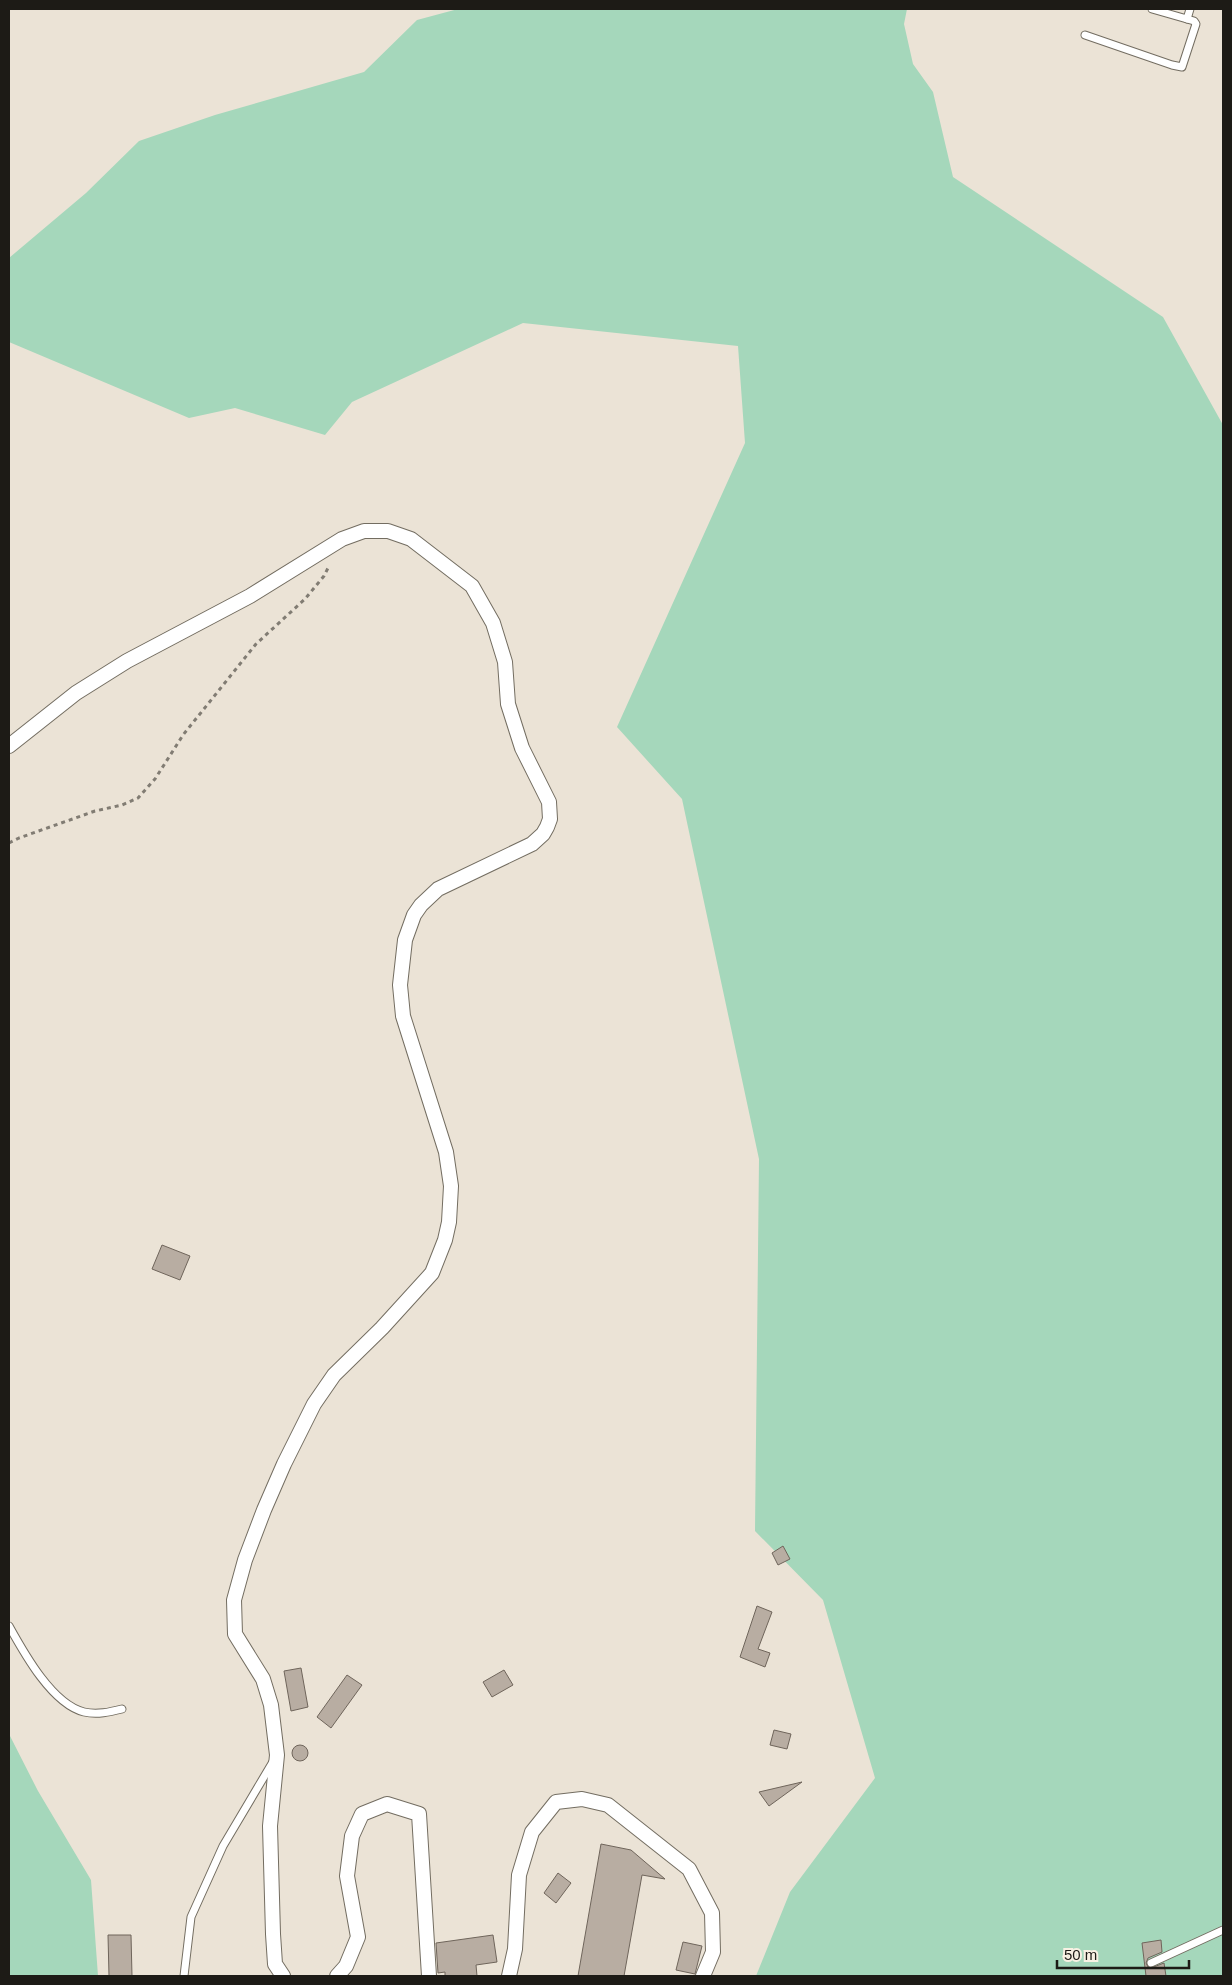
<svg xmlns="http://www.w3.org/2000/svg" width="1232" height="1985" viewBox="0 0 1232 1985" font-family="Helvetica,sans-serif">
<rect width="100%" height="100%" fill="#ebe3d6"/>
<!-- green -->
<g fill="#a5d7bb">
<path d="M458,9h449l-3,15 9,40 20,28 20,85 210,140 60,108v1551h-467l34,-84 85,-114 -52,-178 -68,-69 4,-372 -77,-360 -65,-72 128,-284 -7,-97 -215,-23 -171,79 -27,33 -90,-27 -46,10 -180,-76v-84l77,-65 53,-52 76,-26 149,-43 53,-52z"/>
<path d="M9,1734l29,57 53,89 7,96h-89z"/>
</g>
<!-- building -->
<g fill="#b8ada2" stroke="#6f655b">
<path d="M162,1245l28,11 -10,24 -28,-11z"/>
<path d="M783,1546l7,13 -12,6 -6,-12z"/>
<path d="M757,1606l15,6 -14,37 12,4 -5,14 -25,-10z"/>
<path d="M301,1668l7,39 -17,4 -7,-40z"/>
<path d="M504,1670l9,15 -21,12 -9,-15z"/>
<path d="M347,1675l15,10 -31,43 -14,-11z"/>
<path d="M774,1730l17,4 -4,15 -17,-4z"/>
<circle cx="300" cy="1753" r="8"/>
<path d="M802,1782l-33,24 -10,-14z"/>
<path d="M601,1844l30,6 34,29 -23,-4 -18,101h-46z"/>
<path d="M558,1873l13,10 -15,20 -12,-10z"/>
<path d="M108,1935h23l1,41h-23z"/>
<path d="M493,1935l4,27 -21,3 1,11h-32v-4l-7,1 -2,-30z"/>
<path d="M1161,1940l1,12 -14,6 -2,5 2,4 3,1 13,-5 2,13h-20l-4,-33z"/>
<path d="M683,1942l19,4 -7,28 -19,-4z"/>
</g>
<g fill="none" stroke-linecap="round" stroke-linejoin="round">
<defs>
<g id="service">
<path d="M1152,9l35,10 3,-10"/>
<path d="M1085,35l87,30 10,2 14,-43 -2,-3 -7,-2"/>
<path d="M9,1626c15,27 43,78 75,86 13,3 26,0 38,-3"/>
<path d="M1151,1963l72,-33"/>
<path d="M184,1976l7,-59 32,-71 51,-86"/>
</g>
<g id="minor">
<path d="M9,746l67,-53 51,-32 123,-65 92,-57 22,-8h24l23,8 61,47 21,37 12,39 3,42 14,44 27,54 1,17 -3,8 -4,7 -11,10 -94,45 -17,16 -7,10 -9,25 -5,45 3,31 43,136 5,34 -2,36 -4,18 -13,33 -50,55 -48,47 -20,29 -30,60 -20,46 -19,50 -11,40 1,34 28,45 8,26 6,50 -7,71 3,108 2,30 8,12"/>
<path d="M337,1976l9,-10 12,-29 -11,-61 5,-40 10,-22 25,-10 32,10 10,162"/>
<path d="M509,1976l6,-27 4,-74 13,-43 24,-30 26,-3 26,6 81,64 23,44 1,39 -10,24"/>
</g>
</defs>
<!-- service casing -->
<use href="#service" stroke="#736d61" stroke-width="9"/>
<!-- minor casing -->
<use href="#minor" stroke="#736d61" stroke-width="16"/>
<!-- path -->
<path stroke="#817c73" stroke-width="3" stroke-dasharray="4 4" stroke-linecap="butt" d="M9,843l10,-5 76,-27 27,-6 16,-7 17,-19 28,-44 73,-91 49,-45 19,-23 5,-10"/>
<!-- service -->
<use href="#service" stroke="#fff" stroke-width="7"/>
<!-- minor -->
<use href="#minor" stroke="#fff" stroke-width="14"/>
</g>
<!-- border -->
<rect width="1232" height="1985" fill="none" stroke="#1d1b16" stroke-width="20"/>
<!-- scale -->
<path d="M1057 1960v8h132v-8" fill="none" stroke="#1d1b16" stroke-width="2.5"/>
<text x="1064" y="1960" font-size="15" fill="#1d1b16" stroke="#f8f1e3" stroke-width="4" paint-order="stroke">50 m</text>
</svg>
